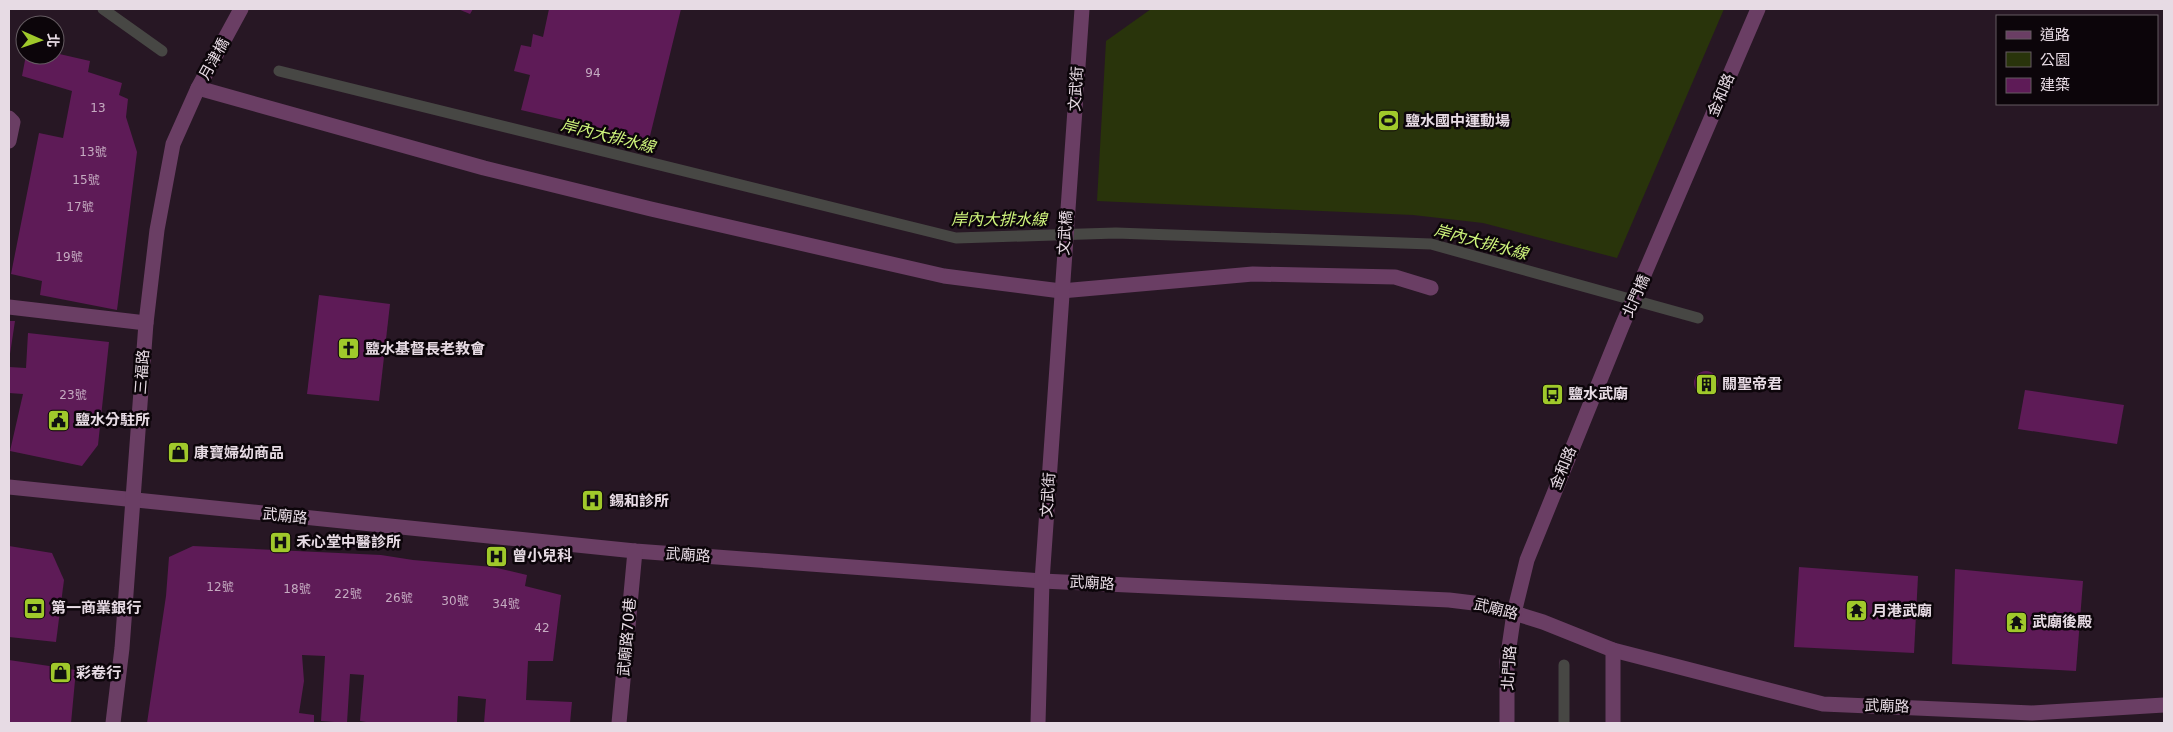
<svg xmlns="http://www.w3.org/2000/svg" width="2173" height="732" viewBox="0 0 2173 732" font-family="'DejaVu Sans','Noto Sans TC',sans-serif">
<rect width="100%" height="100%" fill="#271724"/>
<!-- green -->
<path fill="#29340b" d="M1151,9h573l-107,249 -134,-35 -70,-8 -316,-14 9,-160z"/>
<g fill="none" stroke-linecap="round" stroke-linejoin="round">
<!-- stream -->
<g stroke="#474744" stroke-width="11">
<path d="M103,9l59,42"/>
<path d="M279,71l677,167 160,-5 315,11 267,74"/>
<path d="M1564,665v58"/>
</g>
</g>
<!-- building -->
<g fill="#5e1b57">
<path d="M458,9h15l-3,5z"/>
<path d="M549,9h132l-32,131 -128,-30 9,-35 -16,-4 7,-26 10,2 2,-13 10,3z"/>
<path d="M55,53l35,8 -2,11 34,11 -3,12 9,4 -2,18 11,35 -20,158 -77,-15 2,-14 -31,-7 28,-141 24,5 9,-47 -50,-15 4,-21h29z"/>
<path d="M319,295l71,9 -11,97 -72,-7z"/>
<path d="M9,321h6l-5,33h-1z"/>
<path d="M28,333l81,9 -11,103 -16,21 -72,-15 13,-57 -14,-1v-26l17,1z"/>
<circle cx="1706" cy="383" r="12"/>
<path d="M2025,390l99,15 -7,39 -99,-15z"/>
<path d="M9,546l43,7 12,27 -8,62 -47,-5z"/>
<path d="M193,546l188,9 32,5 80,7 34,8 -2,11 36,9 -8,66h-25l-2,39 46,2 -2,21h-86l2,-24 -28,-3 -1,27h-85l-12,-2 4,-46 -14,-1 -3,49 -26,-2 4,-65 -23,-1 2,26 -5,32 15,2v8h-167l19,-127 3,-39z"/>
<path d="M1799,567l119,9 -4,77 -120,-6z"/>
<path d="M1955,569l128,12 -7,90 -124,-7z"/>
<path d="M9,660l67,10 -5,53h-62z"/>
</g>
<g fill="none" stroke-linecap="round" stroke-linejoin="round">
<!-- minor -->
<g stroke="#6a3e64" stroke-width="15">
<path d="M198,88l286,80 167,41 293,67 117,15 192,-17 142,3 36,11"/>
<path d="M9,118l4,4 -4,19"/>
<path d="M9,307l137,16"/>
<path d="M9,487l626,64 407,30 407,19 33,4 32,9 29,9 70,28 210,54 209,9 132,-8"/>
<path d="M113,723l9,-75 24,-325 11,-93 16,-86 25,-56 43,-79"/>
<path d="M619,723l16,-172"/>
<path d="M1038,723l4,-142 40,-572"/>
<path d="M1507,723v-62l7,-48 13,-53 95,-234 136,-317"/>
<path d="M1613,723v-73"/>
</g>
</g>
<!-- icons -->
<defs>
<symbol id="stadium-square" viewBox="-11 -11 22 22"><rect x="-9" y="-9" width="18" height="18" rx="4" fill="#a0c92b" stroke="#0c050a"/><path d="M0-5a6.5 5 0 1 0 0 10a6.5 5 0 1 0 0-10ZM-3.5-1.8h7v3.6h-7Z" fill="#111"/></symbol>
<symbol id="church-square" viewBox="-11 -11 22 22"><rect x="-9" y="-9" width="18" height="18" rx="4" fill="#a0c92b" stroke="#0c050a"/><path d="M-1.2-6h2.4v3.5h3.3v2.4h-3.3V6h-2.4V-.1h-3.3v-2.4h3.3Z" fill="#111"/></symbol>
<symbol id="building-square" viewBox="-11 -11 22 22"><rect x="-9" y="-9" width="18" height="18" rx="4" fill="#a0c92b" stroke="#0c050a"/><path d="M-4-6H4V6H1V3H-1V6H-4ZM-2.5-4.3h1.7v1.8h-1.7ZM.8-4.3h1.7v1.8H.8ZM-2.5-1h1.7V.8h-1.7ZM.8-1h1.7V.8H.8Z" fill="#111"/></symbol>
<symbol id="bus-square" viewBox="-11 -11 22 22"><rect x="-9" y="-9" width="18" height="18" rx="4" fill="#a0c92b" stroke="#0c050a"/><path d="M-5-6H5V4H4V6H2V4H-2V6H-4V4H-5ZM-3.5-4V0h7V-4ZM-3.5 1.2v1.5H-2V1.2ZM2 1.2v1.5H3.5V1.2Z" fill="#111"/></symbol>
<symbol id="civic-square" viewBox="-11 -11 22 22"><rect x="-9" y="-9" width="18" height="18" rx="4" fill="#a0c92b" stroke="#0c050a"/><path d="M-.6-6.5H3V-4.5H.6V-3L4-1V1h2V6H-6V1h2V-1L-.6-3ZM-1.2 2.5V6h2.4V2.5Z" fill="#111"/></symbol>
<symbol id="shop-square" viewBox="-11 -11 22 22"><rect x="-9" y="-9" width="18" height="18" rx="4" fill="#a0c92b" stroke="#0c050a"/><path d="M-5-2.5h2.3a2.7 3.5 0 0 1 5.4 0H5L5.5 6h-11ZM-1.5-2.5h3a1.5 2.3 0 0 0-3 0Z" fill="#111"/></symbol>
<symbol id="hospital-square" viewBox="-11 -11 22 22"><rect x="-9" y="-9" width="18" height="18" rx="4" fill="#a0c92b" stroke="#0c050a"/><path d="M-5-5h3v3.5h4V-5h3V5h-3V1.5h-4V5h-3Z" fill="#111"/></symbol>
<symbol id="bank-square" viewBox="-11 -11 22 22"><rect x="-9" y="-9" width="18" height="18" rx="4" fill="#a0c92b" stroke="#0c050a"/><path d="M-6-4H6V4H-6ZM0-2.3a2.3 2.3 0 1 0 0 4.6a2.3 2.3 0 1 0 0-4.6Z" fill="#111"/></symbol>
<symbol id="temple-square" viewBox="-11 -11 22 22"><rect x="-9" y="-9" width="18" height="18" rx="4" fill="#a0c92b" stroke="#0c050a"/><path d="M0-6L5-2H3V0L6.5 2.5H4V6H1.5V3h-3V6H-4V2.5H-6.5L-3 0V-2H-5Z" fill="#111"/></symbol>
</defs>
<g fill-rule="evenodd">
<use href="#stadium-square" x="1376" y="108" width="25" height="25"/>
<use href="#church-square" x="336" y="336" width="25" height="25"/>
<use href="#building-square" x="1694" y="372" width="25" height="25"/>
<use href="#bus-square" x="1540" y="382" width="25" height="25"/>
<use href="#civic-square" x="46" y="408" width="25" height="25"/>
<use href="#shop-square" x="166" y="440" width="25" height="25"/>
<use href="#hospital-square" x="580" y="488" width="25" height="25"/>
<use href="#hospital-square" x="268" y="530" width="25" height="25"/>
<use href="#hospital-square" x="484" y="544" width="25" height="25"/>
<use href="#bank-square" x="22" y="596" width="25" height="25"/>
<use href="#temple-square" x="1844" y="598" width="25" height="25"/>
<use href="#temple-square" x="2004" y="610" width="25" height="25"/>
<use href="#shop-square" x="48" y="660" width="25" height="25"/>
</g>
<g text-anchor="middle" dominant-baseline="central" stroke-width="5" stroke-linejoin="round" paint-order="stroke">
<!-- number labels -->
<g font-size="12" fill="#c5abc1">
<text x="593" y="73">94</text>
<text x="98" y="108">13</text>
<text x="93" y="152">13號</text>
<text x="86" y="180">15號</text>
<text x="80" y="207">17號</text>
<text x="69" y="257">19號</text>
<text x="73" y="395">23號</text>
<text x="220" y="587">12號</text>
<text x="297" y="589">18號</text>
<text x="348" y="594">22號</text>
<text x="399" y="598">26號</text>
<text x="455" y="601">30號</text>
<text x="506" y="604">34號</text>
<text x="542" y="628">42</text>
</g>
<!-- street labels -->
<g font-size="15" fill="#e7dbe4" stroke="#0c050a">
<text transform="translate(214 59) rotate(-61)">月津橋</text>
<text transform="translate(1076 89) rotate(-86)">文武街</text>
<text transform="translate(1721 95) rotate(-67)">金和路</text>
<text transform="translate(1065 233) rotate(-86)">文武橋</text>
<text transform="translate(1636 296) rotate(-66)">北門橋</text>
<text transform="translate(142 372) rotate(-86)">三福路</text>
<text transform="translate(1563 468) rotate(-68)">金和路</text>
<text transform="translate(1048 495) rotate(-86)">文武街</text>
<text transform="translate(285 516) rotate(6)">武廟路</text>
<text transform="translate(688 555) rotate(4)">武廟路</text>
<text transform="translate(1092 583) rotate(3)">武廟路</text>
<text transform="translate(1496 609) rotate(14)">武廟路</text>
<text transform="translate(627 637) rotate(-85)">武廟路70巷</text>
<text transform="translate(1509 668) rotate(-86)">北門路</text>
<text transform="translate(1887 706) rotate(2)">武廟路</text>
</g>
<!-- poi labels -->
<g font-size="15" font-weight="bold" fill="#e7dbe4" stroke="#0c050a" text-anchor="start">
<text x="1405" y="121">鹽水國中運動場</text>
<text x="365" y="349">盬水基督長老教會</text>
<text x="1722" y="384">關聖帝君</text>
<text x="1568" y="394">鹽水武廟</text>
<text x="75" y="420">鹽水分駐所</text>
<text x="194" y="453">康寶婦幼商品</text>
<text x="609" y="501">錫和診所</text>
<text x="296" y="542">禾心堂中醫診所</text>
<text x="512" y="556">曾小兒科</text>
<text x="51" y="608">第一商業銀行</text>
<text x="1872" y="611">月港武廟</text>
<text x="2032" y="622">武廟後殿</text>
<text x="76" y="673">彩卷行</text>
</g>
<!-- water labels -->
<g font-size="16" font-style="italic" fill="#cff57c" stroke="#0c050a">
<text transform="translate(608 136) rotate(14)">岸內大排水線</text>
<text x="999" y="219">岸內大排水線</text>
<text transform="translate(1481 242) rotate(15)">岸內大排水線</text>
</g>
</g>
<!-- border -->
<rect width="2173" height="732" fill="none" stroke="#e7dbe4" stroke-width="20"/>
<!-- legend -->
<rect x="1996" y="15" width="162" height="90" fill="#0c050a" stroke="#645b61"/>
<rect x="2006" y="31" width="25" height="8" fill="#6a3e64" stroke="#645b61"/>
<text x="2040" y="40" font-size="15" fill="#e7dbe4">道路</text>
<rect x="2006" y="52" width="25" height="15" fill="#29340b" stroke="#645b61"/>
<text x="2040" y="65" font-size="15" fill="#e7dbe4">公園</text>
<rect x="2006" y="78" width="25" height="15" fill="#5e1b57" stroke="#645b61"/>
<text x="2040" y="90" font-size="15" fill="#e7dbe4">建築</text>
<!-- north arrow -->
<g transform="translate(40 40) rotate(92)"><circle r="24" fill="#0c050a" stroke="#645b61"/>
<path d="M0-4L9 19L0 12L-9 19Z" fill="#a0c92b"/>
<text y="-8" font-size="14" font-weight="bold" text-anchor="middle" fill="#e7dbe4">北</text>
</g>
</svg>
